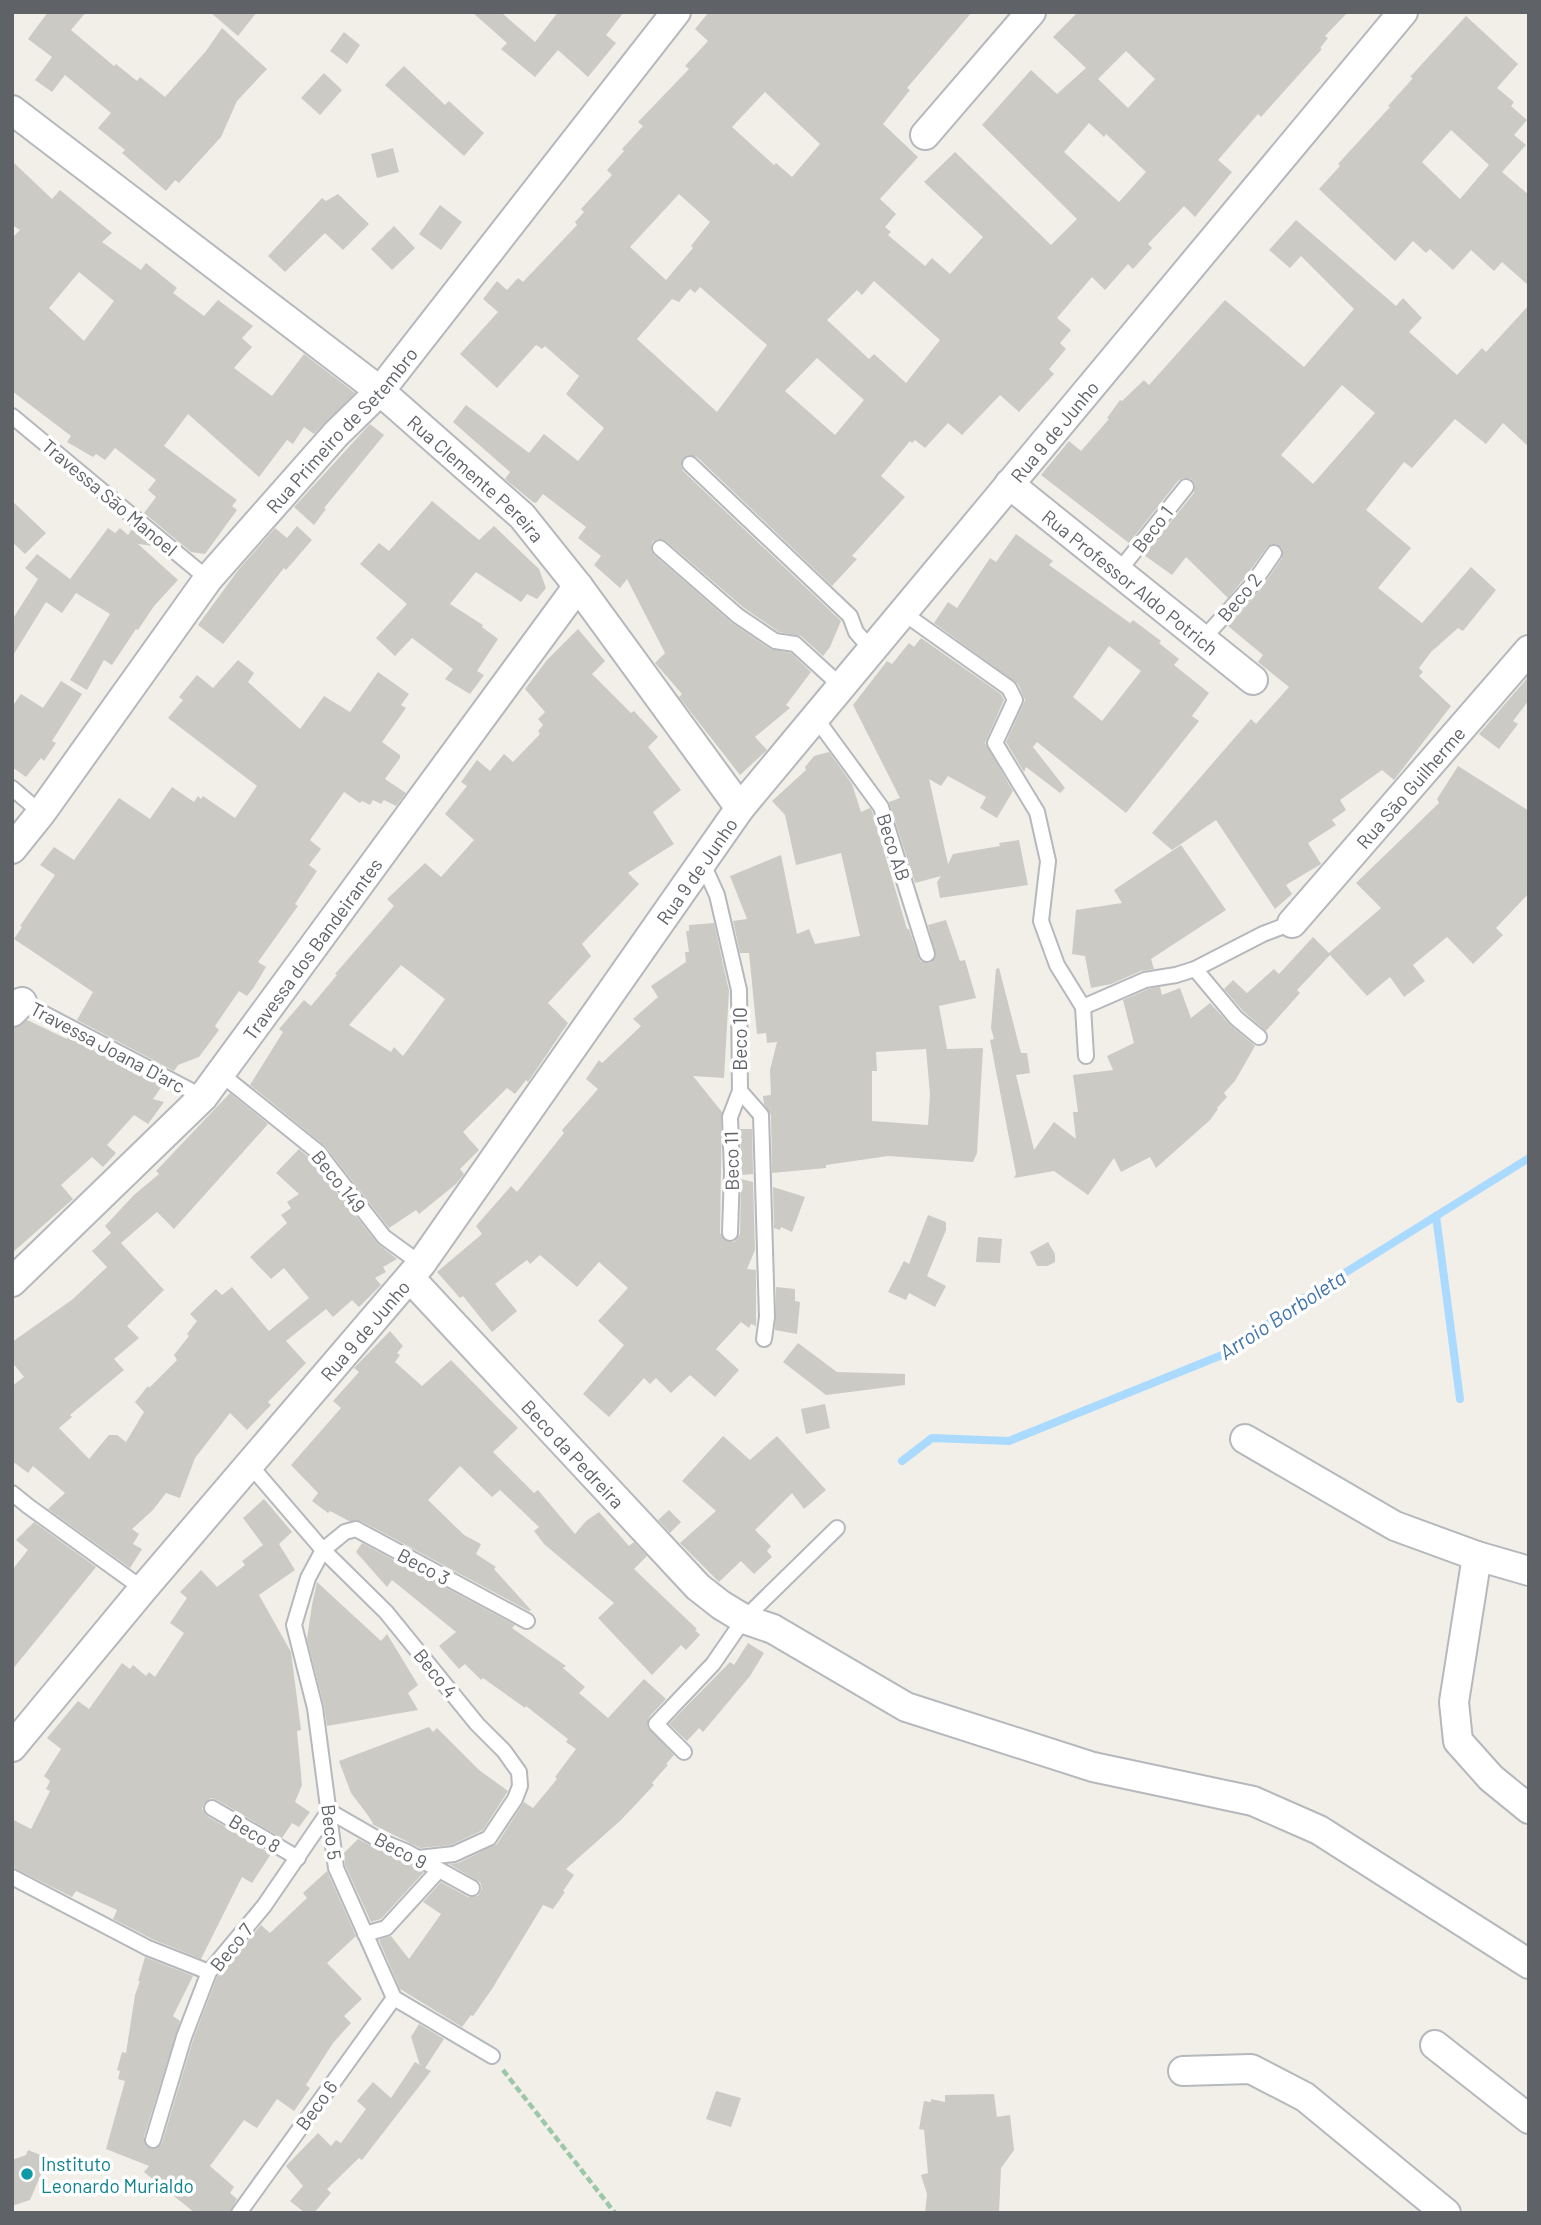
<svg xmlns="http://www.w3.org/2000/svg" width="1541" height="2225" viewBox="0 0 1541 2225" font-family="Barlow,sans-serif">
<rect width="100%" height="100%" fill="#f1efe8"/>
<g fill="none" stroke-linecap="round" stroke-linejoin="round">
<!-- stream -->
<g stroke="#aadaff" stroke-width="8">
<path d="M1436,1216l24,183"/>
<path d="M902,1461l30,-23 77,3 223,-90 63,-47 234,-146"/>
</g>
</g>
<!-- building -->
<g fill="#cccac5" fill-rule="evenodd">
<path d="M48,12h38l-15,18 43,36 2,-2 21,17 3,-4 25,20 41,-46 16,-23 45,41 -30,32 -16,36 -42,46 -4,-3 -9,11 -44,-38 3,-3 -27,-22 13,-15 -46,-38 -13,17 -17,-12 17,-23 -24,-18z"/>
<path d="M210,12h47l-19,24z"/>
<path d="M472,12h29l34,30 23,-30h66l-18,23 10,8 -28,34 -30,-27 -23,27 -34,-28 6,-6z"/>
<path d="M709,12h263l-65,76 3,2 -27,34 35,33 -38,42 16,15 -11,13 6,5 -3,3 37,31 7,-8 18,16 33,-37 -59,-55 31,-30 96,93 26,-26 -95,-94 49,-55 26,24 29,-26 -33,-31 25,-25h270l-23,24 3,2 -8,10 2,1 -61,68 -3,-3 -40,46 14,12 -37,45 -11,-11 -36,38 4,4 -19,21 -5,-5 -23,26 -13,-13 -35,41 14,12 -11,13 6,6 -17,20 5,5 -35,38 -19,-17 -38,40 -14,-12 -23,25 -10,-8 -3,3 -2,-2 -29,35 24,21 -53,59 5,3 -25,27 -135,-129 -9,-2 -5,3 -2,8 2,5 158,150 -11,26 -7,9 -22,-20 -22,-4 -35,-24 -78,-67 -8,-2 -6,3 -1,8 3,5 78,68 38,26 21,4 20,19 -25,33 4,3 -35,29 12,13 -27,25 -61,-78 3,-3 -27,-31 10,-10 -38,-74 -7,9 -26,-23 7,-9 -23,-18 8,-11 -43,-33 -7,9 -3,-1 -28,-23 5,-7 -57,-50 13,-17 63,48 15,-19 34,27 26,-33 -38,-34 13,-18 -34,-30 -3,3 -6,-4 -39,43 -37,-34 38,-42 -15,-13 14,-18 10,9 11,-12 5,4 54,-57 -2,-3 9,-10 -3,-3 31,-34 -5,-5 17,-19 -2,-2 21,-23 -5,-4 51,-53 -4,-3 23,-25 -13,-12zM1126,51l29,28 -27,29 -30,-29zM765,92l55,52 -28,33 -16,-14 -2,2 -42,-38zM1089,123l15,14 2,-3 40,38 -27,30 -55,-50zM679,194l31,28 -19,24 2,2 -27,32 -36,-33zM874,281l66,59 -34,43 -32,-29 -5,5 -42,-39 30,-30 5,5zM700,287l67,58 -50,67 -80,-73 35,-40 7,3 11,-13 5,4zM817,358l47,42 -29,35 -50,-44z"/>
<path d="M1466,16l52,48 -21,24 17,14 -3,4 16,14 -13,15 12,10 -24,27 27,23v91l-27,-24 -8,9 -23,-21 -18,20 -23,-21 -4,4 -13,-12 -18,20 -76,-72 21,-23 -2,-2 52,-57 -2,-1 25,-28 -3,-1zM1451,130l38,35 -29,34 -38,-37z"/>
<path d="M344,32l16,13 -13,19 -17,-13z"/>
<path d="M404,66l41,39 4,-4 35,32 -20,23 -79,-71z"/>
<path d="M324,73l18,17 -22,25 -19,-17z"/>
<path d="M393,148l6,24 -22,6 -6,-24z"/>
<path d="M12,161l40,38 8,-9 52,43 -10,9 39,28 5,-7 31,25 -4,5 31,23 14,-16 35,26 -11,12 10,9 -18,21 38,28 32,-42 51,39 -41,41 -10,-7 -11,17 -6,-4 -28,37 -71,-63 -24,32 73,54 -5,6 5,4 -32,44 -14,-2 -47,-39 12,-16 -8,-7 8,-10 -41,-32 -10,12 -9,-6 -3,3 -26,-15 4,-6 -59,-45v-153l8,-8 -8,-5zM79,272l35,29 -30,40 -35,-33z"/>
<path d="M338,194l31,30 -26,26 -18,-17 -40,39 -17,-16 54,-58 4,3z"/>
<path d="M440,205l22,17 -21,28 -22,-16z"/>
<path d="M1296,220l100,86 7,-8 19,20 -13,14 48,43 25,-27 4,4 43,-47v142l-26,-24 -17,21 -31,-25 -43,49 -8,-6 -38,48 45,38 -33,40 44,35 49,-56 25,23 -33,41 -5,-3 -27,24 -12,16 4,4 -4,4 32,30 -57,74 -12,-10 -42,30 6,10 -14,10 4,5 -28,18 13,21 -35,21 6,9 -17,15 -59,-89 -44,30 -20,-17 99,-114 5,5 33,-37 -31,-25 5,-7 -35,-29 32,-36 22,-32v-10l-7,-4 -8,3 -23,32 -16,19 -42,-41 -14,18 -28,-20 50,-62 1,-9 -4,-5 -8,-1 -5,3 -49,62 -88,-68 28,-34 12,10 28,-32 -2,-1 13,-18 2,1 22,-21 5,5 76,-85 79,67 50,-58 -53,-53 -11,12 -21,-18zM1342,385l33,28 -62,71 -32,-29z"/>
<path d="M394,226l21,22 -23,22 -21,-21z"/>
<path d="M370,424l14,11 -60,73 2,1 -12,16 -20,-18z"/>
<path d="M12,501l34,32 -21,21 -13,-12z"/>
<path d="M432,501l47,39 15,-14 45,43 7,19 -9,11 -10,-5 -6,8 -45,-30 -26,32 33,21 -1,2 16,12 -21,32 7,4 -14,19 -25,-15 8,-10 -41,-31 -17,18 -19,-18 31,-34 -47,-40 19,-21 10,8z"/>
<path d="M297,526l15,14 -26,30 -2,-2 -61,76 -25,-19 41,-56 36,-41 12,10z"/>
<path d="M108,528l7,5 5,-5 8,7 4,-6 22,17 -16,-2 40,36 -24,26 -16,24 -2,-1 -24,36 -8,-5 -17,30 -17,-10 40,-66 -34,-21 -14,20 -16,-11 -34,55v-37l26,-41 -13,-11 12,-14 33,25z"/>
<path d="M1016,534l37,27 -4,4 81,58 3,-3 28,21 -2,2 20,16 -5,6 35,28 -17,23 7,5 -73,92 -89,-71 -4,5 32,41 -5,5 -34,-26 -2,5 -18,-30 19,-42 -7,-16 -84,-61 14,-21 9,6 33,-50 6,4zM1109,646l32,25 -39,50 -29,-24z"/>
<path d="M578,629l27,32 -13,13 39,39 3,-2 24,26 -10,10 33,43 -28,22 21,32 -46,29 11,11 -57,60 9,12 -43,47 20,20 -40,59 -2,-2 -11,14 -8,-6 -44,44 16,18 -19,19 4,5 -8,10 -37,30 -3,-4 -27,18 -64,-82 -75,-61 33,-53 -4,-3 25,-29 7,6 26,-31 -2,-1 59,-68 -7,-7 38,-36 16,14 33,-37 -29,-26 22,-28 -6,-4 16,-22 13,11 14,-17 9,8 27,-28 -2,-3 5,-6 -5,-6 7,-7 -20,-23 22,-29zM401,965l44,34 -42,57 -9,-9 -3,5 -42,-27z"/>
<path d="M921,638l80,56 3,6 -19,43 28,48 -16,27 -17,-10 6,-11 -38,-21 -7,10 -12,-7 19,85 5,-10 47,-8 -1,-3 20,-3 9,45 -88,13 -3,-16 4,-6 -26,7 -26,-81 11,-4 -47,-93 34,-44 5,3 17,-21 5,4z"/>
<path d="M238,660l16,13 -6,9 52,47 24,-33 26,16 28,-40 31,22 -8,11 5,3 -24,34 18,13v3l-15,21 21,14 -10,13 -12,-6 -3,4 -8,-4 -3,5 -8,-4 -2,2 -16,-11 -34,48 11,9 -12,16 8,6 -22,33 3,2 -40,56 8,5 -12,20 -7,9 -8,-5 -24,35 4,4 -20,27 -21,8 -4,6 -97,-51 16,-28 -79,-53 8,-12 -2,-1 35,-51 -15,-10 14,-18 20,13 45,-62 31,21 22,-32 22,15 4,-6 3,3 2,-3 32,22 22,-32 -89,-68 15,-18 -4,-3 18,-22 16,13z"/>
<path d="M1529,676v24l-16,21 5,3 -19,25 -20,-15z"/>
<path d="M61,681l21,13 -30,47 4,2 -12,18 -3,-3 -15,19 -14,-10v-60l9,-13 22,14z"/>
<path d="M829,752l23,32 9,28 9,-4 2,3 35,118h2l11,32 10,2 6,-8 -8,-30 18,-5 14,41 5,-1 11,38 -37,8 8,43 36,-1 -6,105 -4,9 -85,-6 -62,9v3l-54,5 -1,-58 -7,-11 -1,-8 8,-1 -1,-25 7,-28 -10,1 -1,-10 -9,1 -8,-81h-9l-7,-32 14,-2 -17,-43 51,-21 16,79 12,-5 6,15 45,-8 -19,-83 -45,12 -11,-50 -13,-14 34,-31 -1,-3 9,-11zM926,1049l4,45 -2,31 -56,-4v-50h5l-1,-19z"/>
<path d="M1458,766l71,45v82l-33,35 7,7 -30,29 -26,-27 -34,28 12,16 -21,16 -14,-20 -23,19 -37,-41 -33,35 3,3 -34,38 -23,-20 -19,-22 9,-9 14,13 27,-24 5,5 34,-37 16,16 52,-45 -25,-25 83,-80 -2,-4z"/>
<path d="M1181,845l45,65 -75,49 3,10 -13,2 -30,13 -20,4 -6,-32 -13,-2 4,-44 46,-7 -8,-13z"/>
<path d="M714,923l15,68 -5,87 -31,-2 29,36 -2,121 6,8 8,1 6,-8 1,-55 12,3 2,68 -8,19 9,1v56l-5,-2 -2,4 -8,-6 -25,27 23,21 -24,27 -25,-22 -19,18 -15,-15 -6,6 -6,-6 -35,39 -26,-23 41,-49 -26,-24 30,-33 -29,-26 -22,25 -37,-32 -10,9 -3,-4 -32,24 22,27 -25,21 -29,-36 -3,2 -23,-26 45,-38 -6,-8 35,-40 6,6 47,-59 -2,-3 36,-41 -12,-10 13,-19 3,3 39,-37 -8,-7 25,-22 -7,-11 35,-24 -1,-10h4l-3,-21h3v-6z"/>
<path d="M999,968l22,85h6l3,20 -14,2 18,75 20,-28 22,17 -3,-27h5l-5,-37 40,-5 -6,-14 27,-13 -11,-43 25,-11 12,-2 2,8 18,-7 11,30 19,-15 20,22 25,21 -20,35 -11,12 3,4 -10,11 1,1 -8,11 -54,48 -6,-11 -29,15 -7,-14 -26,37 -34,-24 -40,7 2,-4 -26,-134 4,-1 -3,-11 5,-59z"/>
<path d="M27,1020l40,19 1,-2 94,49 -9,13 11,3 -16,22 -14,-9 -27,30 9,8 -13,14 -11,-10 -31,28 12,14 -61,54v-225z"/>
<path d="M230,1093l38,31 -94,105 -17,-17 -36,31 43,47 -37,36 12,12 -25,21 10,11 -54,45 2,2 -13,11 30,31 20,-24h8l9,7 18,-30 -9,-10 13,-16 1,2 28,-28 -3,-5 15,-19 -2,-2 10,-13 -7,-7 26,-25 6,6 10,-8 37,44 40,-33 -25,-30 -13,11 -21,-22 37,-34 -6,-8 10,-7 -4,-6 12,-8 -23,-21 23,-24 12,10 66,84 20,16 -14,8 3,5 -11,6 6,7 -22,22 -7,-7 -19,17 -7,-8 -40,32 20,22 -38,39 3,3 -24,25 -17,-17 -35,45 -15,40 -14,-5 -13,17 -21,19 7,5 -6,10 9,5 -12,19 -82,-59 17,-16 -32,-27 -5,7 -16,-12v-75l12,-9 -12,-15v-20l61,-43 34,-32 -15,-16 19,-18 -6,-7 29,-31 25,-21 -3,-3z"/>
<path d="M740,1129h12l1,45 -11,1z"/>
<path d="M773,1187l32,10 -13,35 -11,-5 -1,3 -6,-2z"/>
<path d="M928,1215l18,7v8l-19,46 19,10 -11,21 -26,-14 -3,7 -18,-8 16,-31 5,3z"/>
<path d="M978,1237l24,2 -2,24 -24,-1z"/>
<path d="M1048,1242l7,12v8l-8,4h-10l-7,-14z"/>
<path d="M776,1287l19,2v12l5,1 -3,32 -22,-4z"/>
<path d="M390,1331l13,15 -6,7 3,2 -5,7 27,24 29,-26 67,68 -25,24 41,41 4,-3 37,44 11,-13 13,-9 30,34 5,-4 13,14 -13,13 63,60 -2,1 5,5 -14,15 -5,-5 -29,30 -54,-57 16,-15 -70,-59 -10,-13 5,-4 -39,-37 -8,7 -32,-31 -32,34 36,35 17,9 -5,10 20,13 -2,2 37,41 -2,1 -168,-90h-12l-19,-10 -2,2 -16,-12 6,-8 -27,-28 50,-57 -8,-7 26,-29 -5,-4z"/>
<path d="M798,1343l39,29 68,2v11l-79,10 -43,-33z"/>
<path d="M825,1404l5,24 -24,6 -5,-25z"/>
<path d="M723,1436l27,24 27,-24 49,54 -22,19 -12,-16 -37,37 16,16 -4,5 5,6 -18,17 -13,-13 -22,21 -39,-39 36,-32 -34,-30z"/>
<path d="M264,1499l28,33 -13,12 16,26 -36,25 32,57 10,78 -4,1 5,54 -7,17 15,10 -11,15 -7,-4 -10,15 -65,-38 -6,-2 -7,5 -2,6 5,7 64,38 -19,29 -10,-6 -41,82 -49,-20 -39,-20 4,-9 -41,-19 -4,6 -60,-30v-48l19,10 19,-38 -4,-2 4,-8 -6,-5 17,-27 -14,-11 31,-37 11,8 33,-46 8,6 3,-4 13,11 3,-4 6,5 29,-44 -14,-10 17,-25 -7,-6 21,-22 16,17 28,-22 -3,-4 21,-16 -20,-27z"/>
<path d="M669,1510l12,12 -11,11 -12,-13z"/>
<path d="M34,1522l62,45 -84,103v-100l16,-20 -12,-10z"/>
<path d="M362,1543l153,82 -3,3 54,38 -3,2 22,19 -6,6 29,25 36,-39 22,20 -17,18 -2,9 27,29 -8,9 2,1 -16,18 2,2 -33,35 -55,49 8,6 -11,16 2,1 -12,17 -10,-4 -51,84 -19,27 -2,-1 -9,12 -62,-38 -21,-49 12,-4 18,23 32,-45 -18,-12 18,-20 27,15 10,-1 4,-8 -2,-6 -31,-18 9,-1 39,-19 27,-42 9,6 24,-29 -2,-2 21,-28 -10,-7 2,-3 -42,-33 -1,2 -42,-30 -2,2 -16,-16 -6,5 -20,-23 17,-14 -64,-52 -5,7 -31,-35z"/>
<path d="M317,1582l64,59 6,-7 31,51 -10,8 10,17 -91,16 -3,-20 -17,-67 5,-34z"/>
<path d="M748,1643l16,10 -14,23 -47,56 -4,-4 -12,13 -18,-17 61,-62 4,3z"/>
<path d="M429,1727l4,5 4,-4 42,42 29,21 -25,39 -32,15 -31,3 -48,-24 1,-1 -6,-9 -16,-21 -12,-32z"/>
<path d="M358,1839l66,33 -43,47 -10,3 -26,-57 -1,-12z"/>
<path d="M327,1871l29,65 -29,27 35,36 -18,17 7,7 -18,20 -27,42 4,3 -16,23 -17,-12 -20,29 -13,-8 -34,46 24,21 -4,6 7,6 -8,14h-34l-51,-41 5,-6 -43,-17 19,-68 -7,-2 2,-8 -3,-1 5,-18 4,1 9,-58 5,-14h-2l7,-24 48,19 -20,40 7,5 -36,116 2,9 9,3 7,-6 31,-103 24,-63 44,-52 9,8 37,-35 -4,-5z"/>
<path d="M419,2024l25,15 -19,29 6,3 -69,89 -3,-2 -32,31 4,4 -17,20h-9l-15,-12 13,-15 -17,-20 32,-33 13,13 5,-6 5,3 25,-34 -9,-8 16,-19 18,16 24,-36 5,3 -9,-28z"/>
<path d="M716,2091l25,7 -10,29 -25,-8z"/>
<path d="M994,2094l3,23 13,-2 4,35 -13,18 -2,45h-74l2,-19 -6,-19 7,-2 -4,-43 -5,-1 5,-28 7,1v-3l14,3v-7z"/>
<path d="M28,2150l20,8 -18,42 -18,6v-46l14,-5z"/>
</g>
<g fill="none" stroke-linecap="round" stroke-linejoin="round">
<defs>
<g id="service">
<path d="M12,416l196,163"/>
<path d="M690,464l160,152 6,16 15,17"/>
<path d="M660,548l78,68 37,25 20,3 46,42"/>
<path d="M1118,572l68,-85"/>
<path d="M902,612l107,76 6,12 -20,43 42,69 11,49 -7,60 16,44 26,42"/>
<path d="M1202,640l50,-55 22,-32"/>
<path d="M815,717l66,90 46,147"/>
<path d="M12,788l29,25"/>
<path d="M702,862l15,33 22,95 1,101 21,24 6,202 -3,22"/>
<path d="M1195,969l41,49 23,19"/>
<path d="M18,1000l185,97"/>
<path d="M1086,1056l-3,-49 62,-27 31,-5 19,-6 68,-35 29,-11"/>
<path d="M221,1074l97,78 66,85 37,27"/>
<path d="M730,1233l2,-61 -2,-55 10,-26"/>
<path d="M250,1465l73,85 63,62 91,112 27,27 15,21 1,14 -5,13 -26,39 -35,16 -36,4"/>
<path d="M12,1493l16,13 115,83"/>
<path d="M684,1752l-28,-28 57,-60 31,-45 93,-91"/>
<path d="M212,1808l86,50"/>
<path d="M329,1811l54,31 22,9 67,37"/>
<path d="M12,1877l136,71 61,24"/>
<path d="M365,1934l21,-6 53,-58"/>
<path d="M492,2056l-98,-58 -58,-130 -21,-160 -21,-83 14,-47 15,-28 22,-18 11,-3 171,92"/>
<path d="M153,2140l31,-103 25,-65 55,-66 65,-95"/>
<path d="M239,2213l155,-215"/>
</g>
<g id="minor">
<path id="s1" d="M12,110l368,281 142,125 56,70 162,222"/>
<path d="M925,135l106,-123"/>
<path id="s2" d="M1009,484l244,196"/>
<path id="s3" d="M12,849l29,-36 167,-234 128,-145 44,-43 296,-379"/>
<path id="s4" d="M1292,923l237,-273"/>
<path d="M12,1012l10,-10"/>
<path id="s5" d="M410,1278l288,309 23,18 23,14 29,10 133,78 187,60 160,34 66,29 210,134"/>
<path id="s6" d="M12,1282l191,-185 375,-511"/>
<path d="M1245,1439l150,87 82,30 52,15"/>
<path d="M1477,1556l-23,146 4,39 33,37 38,31"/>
<path id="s7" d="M12,1747l131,-158 278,-325 319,-456 663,-796"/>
<path d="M1435,2045l94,74"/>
<path d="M1183,2071l68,-2 54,28 141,116"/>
</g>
</defs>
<!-- service casing -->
<use href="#service" stroke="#b5b8bc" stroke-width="18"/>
<!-- minor casing -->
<use href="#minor" stroke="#b5b8bc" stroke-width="32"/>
<!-- path -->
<path stroke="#9cc7a9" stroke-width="4.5" stroke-dasharray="7 3.5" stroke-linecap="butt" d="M503,2070l112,143"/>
<!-- service -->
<use href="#service" stroke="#fff" stroke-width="14"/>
<!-- minor -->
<use href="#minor" stroke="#fff" stroke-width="28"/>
</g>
<!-- markers -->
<circle fill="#0f9aa8" stroke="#fff" stroke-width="2.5" cx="27" cy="2174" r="7"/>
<g text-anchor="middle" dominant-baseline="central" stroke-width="7" stroke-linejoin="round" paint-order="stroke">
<!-- street labels -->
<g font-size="19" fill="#5f6368" stroke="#fff">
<text stroke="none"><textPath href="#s3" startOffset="534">Rua Primeiro de Setembro</textPath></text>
<text stroke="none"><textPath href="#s7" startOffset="1680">Rua 9 de Junho</textPath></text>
<text stroke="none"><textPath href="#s1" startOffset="593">Rua Clemente Pereira</textPath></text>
<text transform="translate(110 497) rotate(40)">Travessa São Manoel</text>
<text transform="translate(1152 529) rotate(-52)">Beco 1</text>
<text stroke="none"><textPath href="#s2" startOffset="156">Rua Professor Aldo Potrich</textPath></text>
<text transform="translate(1239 597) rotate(-50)">Beco 2</text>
<text stroke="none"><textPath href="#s4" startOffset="180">Rua São Guilherme</textPath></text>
<text transform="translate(894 847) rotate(72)">Beco AB</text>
<text stroke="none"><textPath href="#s7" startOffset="1113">Rua 9 de Junho</textPath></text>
<text stroke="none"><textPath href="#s6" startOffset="450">Travessa dos Bandeirantes</textPath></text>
<text transform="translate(739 1039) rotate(-90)">Beco 10</text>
<text transform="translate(108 1047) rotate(28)">Travessa Joana D'arc</text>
<text transform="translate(731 1161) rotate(-91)">Beco 11</text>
<text transform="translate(339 1181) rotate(51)">Beco 149</text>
<text stroke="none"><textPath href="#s7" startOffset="546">Rua 9 de Junho</textPath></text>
<text stroke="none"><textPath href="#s5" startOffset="240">Beco da Pedreira</textPath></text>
<text transform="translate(424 1566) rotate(28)">Beco 3</text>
<text transform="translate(436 1673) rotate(51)">Beco 4</text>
<text transform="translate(332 1832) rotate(83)">Beco 5</text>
<text transform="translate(255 1833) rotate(31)">Beco 8</text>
<text transform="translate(401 1850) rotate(28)">Beco 9</text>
<text transform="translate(231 1947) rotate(-51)">Beco 7</text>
<text transform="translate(316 2105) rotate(-54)">Beco 6</text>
</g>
<!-- culture labels -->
<g font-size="19" fill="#0d838f" stroke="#fff" text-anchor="start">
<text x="41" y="2163">Instituto<tspan x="41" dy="22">Leonardo Murialdo</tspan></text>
</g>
<!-- water labels -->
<g font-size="21" font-style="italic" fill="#4174aa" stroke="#fff">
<text transform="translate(1282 1314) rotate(-33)">Arroio Borboleta</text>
</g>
</g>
<!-- border -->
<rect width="1541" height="2225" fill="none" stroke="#5f6368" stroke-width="28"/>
</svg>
